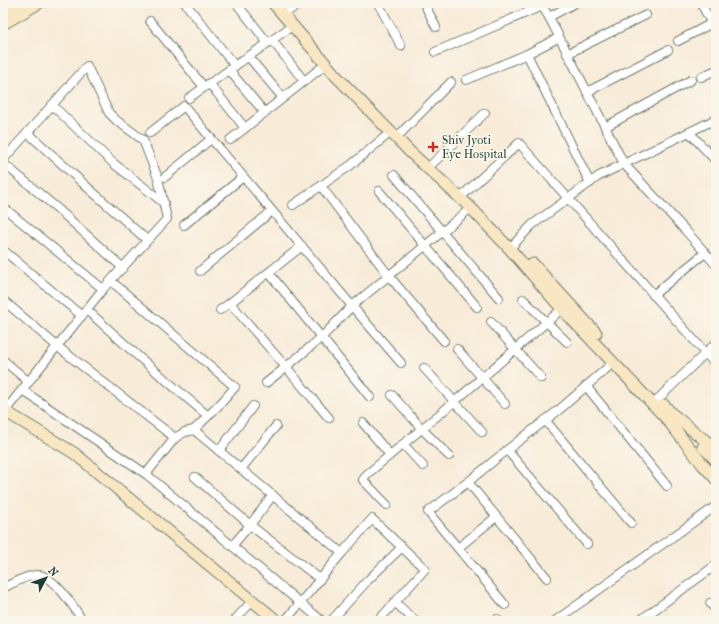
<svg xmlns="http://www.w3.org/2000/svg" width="719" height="624" viewBox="0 0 719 624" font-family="'IM FELL French Canon',serif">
<rect width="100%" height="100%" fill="#fbf7ec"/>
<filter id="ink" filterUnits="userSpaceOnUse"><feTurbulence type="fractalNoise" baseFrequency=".025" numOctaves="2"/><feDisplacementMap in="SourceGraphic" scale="8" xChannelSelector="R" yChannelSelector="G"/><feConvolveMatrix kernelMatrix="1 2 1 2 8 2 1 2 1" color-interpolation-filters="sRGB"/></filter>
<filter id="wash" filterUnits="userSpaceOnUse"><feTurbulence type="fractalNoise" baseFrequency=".012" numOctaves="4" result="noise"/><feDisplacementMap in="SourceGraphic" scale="16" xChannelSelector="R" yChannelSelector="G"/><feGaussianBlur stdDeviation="0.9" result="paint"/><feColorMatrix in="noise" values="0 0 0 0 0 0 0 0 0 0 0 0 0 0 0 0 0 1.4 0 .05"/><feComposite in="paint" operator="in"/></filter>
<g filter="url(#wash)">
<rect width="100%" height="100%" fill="#f8ebd8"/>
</g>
<g filter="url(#ink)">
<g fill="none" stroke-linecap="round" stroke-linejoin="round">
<defs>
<g id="street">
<path d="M185,3l50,63"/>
<path d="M236,3l32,40"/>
<path d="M378,3l23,43"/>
<path d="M424,3l12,24"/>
<path d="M701,3l15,29"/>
<path d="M288,11l14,-8"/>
<path d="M549,17l26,-14"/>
<path d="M150,21l54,66"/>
<path d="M272,40l32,41"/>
<path d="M678,41l38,-20"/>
<path d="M435,52l107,-46 7,11 75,147 62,67 30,34"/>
<path d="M527,54l63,129"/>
<path d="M567,54l79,-39"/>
<path d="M248,56l35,42"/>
<path d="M229,70l36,43"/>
<path d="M701,77l15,-7"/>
<path d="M466,80l61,-26 31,-16"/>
<path d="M209,83l36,45"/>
<path d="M587,92l81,-42"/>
<path d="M189,98l103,-72"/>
<path d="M52,105l61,58 51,40"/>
<path d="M605,127l86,-47"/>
<path d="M689,132l27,29"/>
<path d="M28,133l58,53 61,54"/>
<path d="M150,133l34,-27 168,200 49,57"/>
<path d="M401,133l50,-51"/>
<path d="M230,140l96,-76"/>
<path d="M3,160l84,-94 22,47 7,7 27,20 15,38 9,41 -64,70 -98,122"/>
<path d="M3,163l55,46 65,59"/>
<path d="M432,164l53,-51"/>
<path d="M394,175l105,123"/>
<path d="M165,177l46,-38"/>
<path d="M321,186l68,90 55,65"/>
<path d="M379,191l98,116"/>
<path d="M464,194l55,-51 197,222"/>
<path d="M293,205l58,-40 40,-33"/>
<path d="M3,207l100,82"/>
<path d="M184,225l59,-48"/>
<path d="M514,244l18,-19 67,-49 117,-57"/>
<path d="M302,246l-72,57 56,64 43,51"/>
<path d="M3,250l79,66"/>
<path d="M200,271l72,-60"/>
<path d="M269,273l101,124"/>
<path d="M111,281l124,106 -13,15 -28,28"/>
<path d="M653,295l52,-42"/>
<path d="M523,299l44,43"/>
<path d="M3,300l55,47 117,91 10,-6 9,-2 148,123 -57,68"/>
<path d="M87,310l52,47 69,59"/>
<path d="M220,310l10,-7"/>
<path d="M491,322l50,56"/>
<path d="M457,349l48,55"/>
<path d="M3,360l26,22"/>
<path d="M424,368l58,64"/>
<path d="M266,383l20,-16 35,-29 31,-32 119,-98"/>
<path d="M586,386l81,100"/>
<path d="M22,390l124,84 176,147"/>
<path d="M392,395l30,34 27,27"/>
<path d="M658,399l58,-56"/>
<path d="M545,420l86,103"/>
<path d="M363,423l27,32"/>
<path d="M403,444l20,22"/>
<path d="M507,450l53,-41 54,-47"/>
<path d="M219,451l34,-45"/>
<path d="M241,469l35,-43"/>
<path d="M146,474l29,-36"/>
<path d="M195,477l55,48 70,54"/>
<path d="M468,482l79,96"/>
<path d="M387,505l-24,-25 3,-5 88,-73 108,-93"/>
<path d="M232,546l18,-21 23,-30"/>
<path d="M458,548l38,-31"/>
<path d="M342,553l30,-34 53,50 -47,52"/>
<path d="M3,588c10,-5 24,-13 35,-13 15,0 38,34 44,46"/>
<path d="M395,602l20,19"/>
<path d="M710,603l6,7"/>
<path d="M505,605l-77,-93 40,-30 39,-32 80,94"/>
<path d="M497,619l1,2"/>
<path d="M234,621l19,-21"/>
<path d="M331,621l36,-40 35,-34"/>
<path d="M555,621l161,-115"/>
<path d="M639,621l77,-56"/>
</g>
<g id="secondary">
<path d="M273,3l64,74 73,75 61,56 39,41 52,60 104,109 37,47 13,14"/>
<path d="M3,12l16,-9"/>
<path d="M3,24l36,-21"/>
<path d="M533,264l63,69"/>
<path d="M664,405l7,8 45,36"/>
<path d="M3,410l71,43 203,168"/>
<path d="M703,447l13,13"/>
</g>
</defs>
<!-- street casing -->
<use href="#street" stroke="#6b7a6d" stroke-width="10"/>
<!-- secondary casing -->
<use href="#secondary" stroke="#6b7a6d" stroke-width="13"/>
<!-- street -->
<use href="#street" stroke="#fff" stroke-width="8"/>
<!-- secondary -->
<use href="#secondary" stroke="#f9e7c3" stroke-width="11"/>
</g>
</g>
<!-- markers -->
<path fill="#c8321e" stroke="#fbf7ec" stroke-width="1.5" d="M431 141h4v4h4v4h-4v4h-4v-4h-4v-4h4z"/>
<g text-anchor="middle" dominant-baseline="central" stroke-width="3.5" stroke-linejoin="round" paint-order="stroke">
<!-- poi labels -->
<g font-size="12" fill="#1f3d34" stroke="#fbf7ec" text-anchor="start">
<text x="442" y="140">Shiv Jyoti<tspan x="442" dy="14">Eye Hospital</tspan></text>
</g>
</g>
<!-- margin -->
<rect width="719" height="624" fill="none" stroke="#fbf7ec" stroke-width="16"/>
<!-- north arrow -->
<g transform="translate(46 578) rotate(49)" stroke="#fbf7ec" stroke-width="3" paint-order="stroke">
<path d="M0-3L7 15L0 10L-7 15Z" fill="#1f3d34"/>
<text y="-6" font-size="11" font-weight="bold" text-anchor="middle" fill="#1f3d34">N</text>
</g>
</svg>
